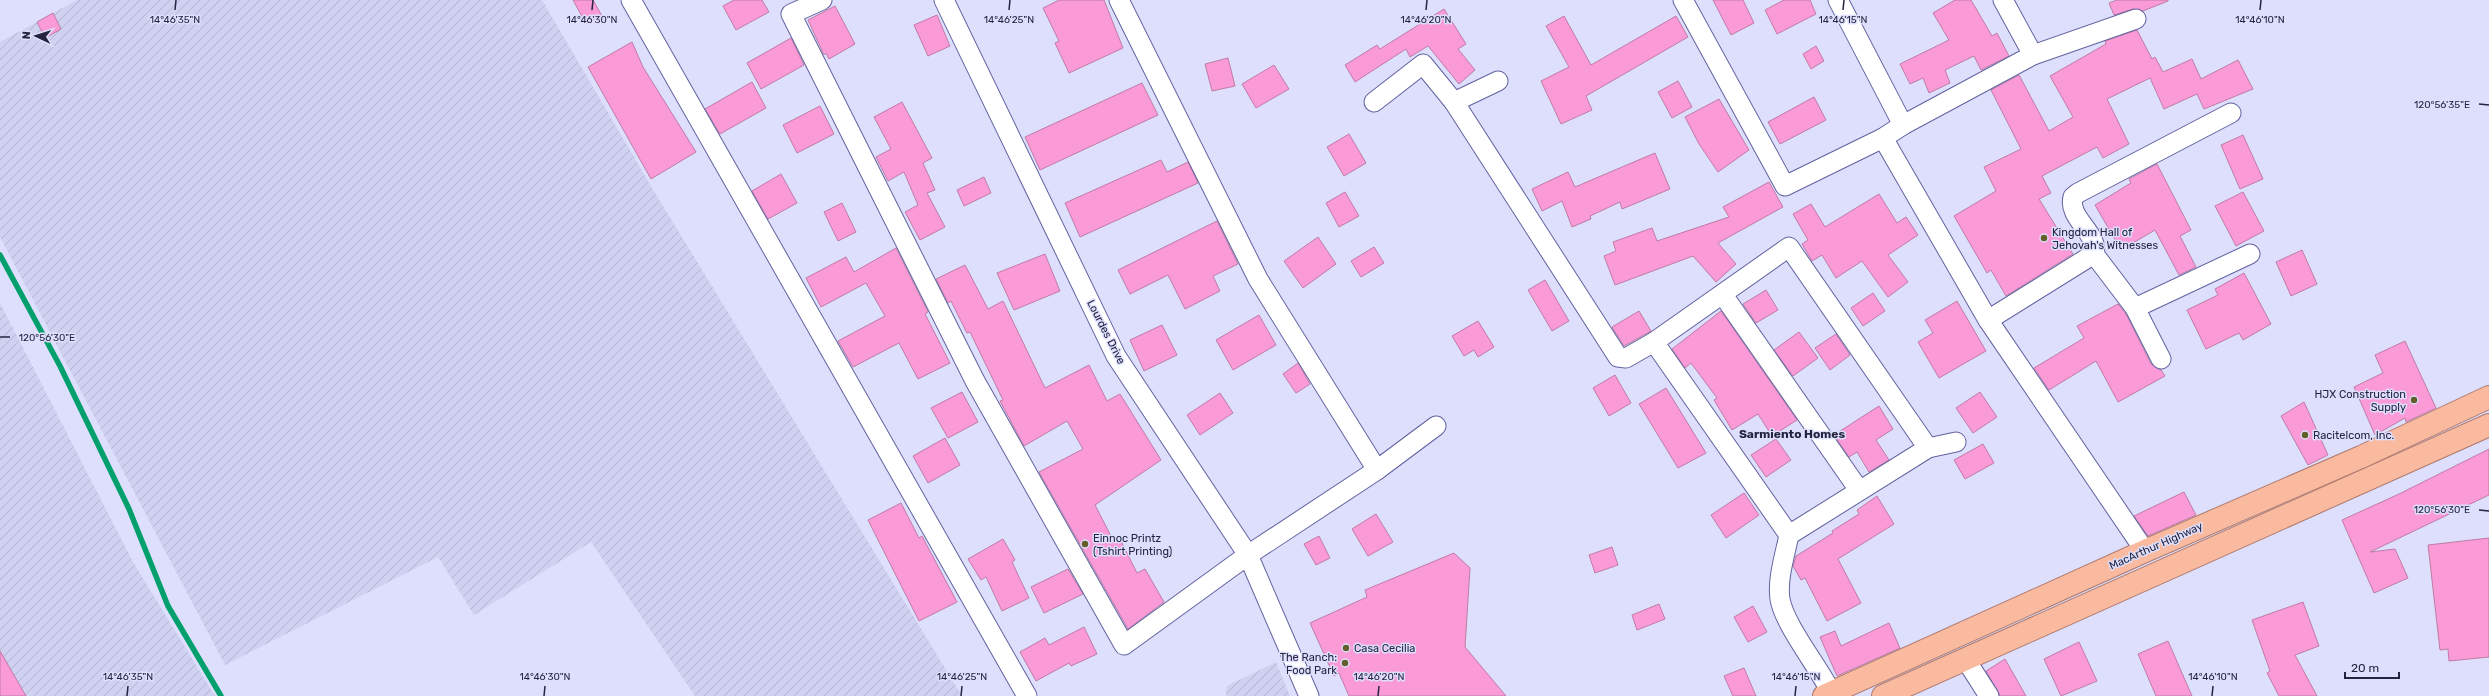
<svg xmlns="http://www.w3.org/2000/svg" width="2489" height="696" viewBox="0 0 2489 696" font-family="Rubik,sans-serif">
<defs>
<pattern id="industrial-furrows" width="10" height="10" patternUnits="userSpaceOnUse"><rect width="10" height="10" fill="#d0d1f1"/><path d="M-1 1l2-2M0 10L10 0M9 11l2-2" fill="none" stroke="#b2b3d0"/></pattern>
</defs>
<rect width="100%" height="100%" fill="#dddffc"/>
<!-- industrial -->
<g fill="url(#industrial-furrows)">
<path d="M77,0h465l113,193 307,503h-267l-104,-154 -117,73 -36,-58 -213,108 -225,-428v-195z"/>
<path d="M0,303l133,259 82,134h-215z"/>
<path d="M1276,662l14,34h-64l1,-10z"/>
</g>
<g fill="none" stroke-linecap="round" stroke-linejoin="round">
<!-- stream -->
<path stroke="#03a06e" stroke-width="5.5" d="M0,255l60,111 69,143 39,97 53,90"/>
</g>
<!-- building -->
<g fill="#fa9ad6" stroke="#bf7ca5">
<path d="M573,0h20l9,16 -16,8z"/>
<path d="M734,0h28l7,12 -33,18 -13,-24z"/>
<path d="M1059,0h45l19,48 -54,25 -14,-30 4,-2 -16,-33z"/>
<path d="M1713,0h30l11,23 -23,12z"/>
<path d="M1784,0h26l6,14 -39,20 -12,-24z"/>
<path d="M1955,0h16l21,36 5,-3 12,23 -28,14 -7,-14 -29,14 5,13 -21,10 -6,-15 -13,6 -10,-20 49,-24 -16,-27z"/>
<path d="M2117,0h51v1l-25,10 -10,-2 -19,6 -5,-12z"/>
<path d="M835,6l20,38 -26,15 -3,-6 -2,2 -16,-35z"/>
<path d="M1444,9l22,35 -8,5 17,21 -16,14 -31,-38 -18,11 -4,-8 -51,33 -10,-17 32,-20 3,4z"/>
<path d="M53,13l8,16 -16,9 -8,-16z"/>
<path d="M937,15l13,31 -22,10 -14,-31z"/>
<path d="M1564,16l27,49 85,-49 12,21 -102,59 6,14 -31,14 -20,-43 28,-14 -23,-41z"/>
<path d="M2137,30l15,29 3,-2 8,15 29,-13 9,20 37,-19 15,29 -49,20 -7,-15 -33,15 -14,-31 -43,21 22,45 -26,14 -6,-11 -55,29 9,17 -12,6 34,55 -67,42 -15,-26 -4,3 -33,-57 42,-25 -12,-24 37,-18 -30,-59 28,-15 30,56 24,-14 -23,-41 56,-32 -1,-3z"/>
<path d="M791,38l13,27 -43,24 -14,-26z"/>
<path d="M632,42l11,25 53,85 -45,27 -63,-112z"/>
<path d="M1816,46l8,15 -13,8 -8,-15z"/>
<path d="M1228,58l7,28 -23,5 -7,-27z"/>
<path d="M1274,65l15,24 -33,19 -14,-24z"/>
<path d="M1678,81l14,26 -20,11 -14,-26z"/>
<path d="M752,82l14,26 -46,26 -15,-25z"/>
<path d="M1142,83l16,32 -118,55 -15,-33z"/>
<path d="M1814,97l12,23 -46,24 -12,-22z"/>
<path d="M1719,99l30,51 -31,22 -19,-28 -14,-27z"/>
<path d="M902,102l30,56 -9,5 12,27 -8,3 18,34 -25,13 -15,-28 13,-7 -14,-33 -16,9 -12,-24 15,-8 -17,-32z"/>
<path d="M820,106l14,28 -37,19 -14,-28z"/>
<path d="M1349,134l17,29 -22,13 -17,-29z"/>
<path d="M2243,135l20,44 -23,10 -19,-44z"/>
<path d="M1655,153l15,36 -48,20 -2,-7 -30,14 1,3 -19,8 -10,-26 -20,10 -10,-22 36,-17 7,15z"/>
<path d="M1161,160l6,12 21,-10 10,21 -118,54 -15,-34z"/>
<path d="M2157,164l34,66 -11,6 16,31 -17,8 -24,-45 -34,20 -26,-45 36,-22 -2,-4z"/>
<path d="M781,174l16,29 -29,16 -16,-28z"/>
<path d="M984,177l7,16 -27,13 -7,-16z"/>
<path d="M1769,182l14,25 -65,36 18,21 -20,18 -23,-26 -78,29 -11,-29 12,-5 -3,-9 39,-14 5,13 72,-24 -6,-10z"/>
<path d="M1345,192l14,24 -20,11 -13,-24z"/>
<path d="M2243,192l21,39 -28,15 -21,-40z"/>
<path d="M1879,194l18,29 9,-6 12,18 -30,20 20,27 -20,15 -26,-36 -26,17 -14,-23 -10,6 -10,-17 6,-4 -15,-26 18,-10 14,23z"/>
<path d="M842,203l14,29 -18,9 -14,-29z"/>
<path d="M1217,221l21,43 -25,12 7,15 -35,18 -17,-34 -38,19 -12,-24z"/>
<path d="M1318,237l18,27 -33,24 -19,-27z"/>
<path d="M1374,247l10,16 -23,14 -10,-16z"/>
<path d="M896,248l32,64 -3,2 25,49 -32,16 -19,-36 -46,24 -15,-26 47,-25 -19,-33 -45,24 -15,-29 40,-21 8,15z"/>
<path d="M2302,250l15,34 -26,12 -15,-34z"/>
<path d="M1045,254l15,37 -46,19 -17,-37z"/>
<path d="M965,265l23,44 15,-8 42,87 44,-23 18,36 13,-7 41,66 -66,45 19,37 6,-3 17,34 8,-4 19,33 -36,27 -89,-157 44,-23 -16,-28 -43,25 -24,-45 3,-1 -33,-68 -3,1 -16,-32 -3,2 -12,-24z"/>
<path d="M2244,273l27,51 -28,16 -4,-7 -33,16 -19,-39 31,-15 -3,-6z"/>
<path d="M1545,280l24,41 -17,10 -24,-41z"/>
<path d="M1766,290l12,20 -22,13 -13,-19z"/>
<path d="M1873,293l12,18 -22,15 -12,-18z"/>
<path d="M1957,301l29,50 -47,27 -21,-36 15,-9 -8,-13z"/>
<path d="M2118,304l8,10 25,50 10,6 4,6 -47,26 -22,-41 -47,29 -15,-22 50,-30 -7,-12z"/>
<path d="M1639,311l12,20 -27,15 -12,-19z"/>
<path d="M1721,311l76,109 -25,16 -14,-22 -26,16 -18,-30 3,-2 -26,-35 -6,5 -13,-19z"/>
<path d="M1259,315l17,30 -43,25 -17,-30z"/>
<path d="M1478,321l16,26 -16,10 -4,-7 -10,6 -12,-20z"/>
<path d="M1162,325l15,30 -33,16 -14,-31z"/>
<path d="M1799,332l19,26 -25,18 -19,-26z"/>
<path d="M1836,334l14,21 -20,15 -15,-22z"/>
<path d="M2405,341l31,67 -30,14 -1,-4 -30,17 -21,-48 29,-14 -8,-18z"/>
<path d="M1298,363l12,21 -14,9 -13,-19z"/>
<path d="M1615,375l16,28 -22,13 -16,-28z"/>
<path d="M1666,388l40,65 -28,15 -39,-64z"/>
<path d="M962,392l16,30 -30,16 -17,-30z"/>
<path d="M1980,392l17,25 -24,16 -17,-25z"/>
<path d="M1220,393l13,20 -33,22 -13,-20z"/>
<path d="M2304,402l24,53 -20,10 -27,-49z"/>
<path d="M1879,406l14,23 -17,11 13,20 -20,12 -12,-20 -8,5 -15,-22z"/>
<path d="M945,438l15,27 -32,18 -15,-27z"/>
<path d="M1776,439l15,21 -25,17 -15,-22z"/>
<path d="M1983,444l11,19 -29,16 -11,-19z"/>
<path d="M2489,449v46l-119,57 25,-3 13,29 -34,15 -32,-73 57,-26z"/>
<path d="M2184,492l12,23 -48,21 -14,-20z"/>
<path d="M1744,493l15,22 -33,23 -15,-23z"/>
<path d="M1877,496l17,28 -56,35 23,44 -34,18 -22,-43 -4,2 -8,-14 3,-10 37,-23 -1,-2 27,-17 -2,-4z"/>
<path d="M901,503l18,35 3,-2 35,66 -38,19 -51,-101z"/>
<path d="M1376,514l17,28 -25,14 -16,-27z"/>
<path d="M1319,536l11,22 -14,7 -12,-21z"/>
<path d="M2489,538v119l-40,4 -1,-12 -8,1 -12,-105z"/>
<path d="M1003,539l12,21 -3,2 17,36 -27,13 -16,-34 -5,3 -13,-21z"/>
<path d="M1612,547l6,18 -23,8 -6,-18z"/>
<path d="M1454,553l16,15 -5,79 41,49h-157l-10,-23 -5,3 -24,-53 57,-26 -2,-7z"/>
<path d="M1068,569l15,25 -39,19 -13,-26z"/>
<path d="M2303,602l16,44 -24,9 22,41h-38l-12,-23 3,-2 -18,-51z"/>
<path d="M1659,604l6,15 -28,11 -5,-15z"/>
<path d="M1753,606l14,26 -19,10 -14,-25z"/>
<path d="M1889,623l11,25 -63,28 -17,-39 15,-6 6,15z"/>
<path d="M1084,627l13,27 -26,12 -2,-3 -33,18 -16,-29 25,-14 4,7z"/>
<path d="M2168,641l24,55h-36l-18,-42z"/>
<path d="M2079,642l18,39 -36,15 -17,-37z"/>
<path d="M0,651l26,45h-26z"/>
<path d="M2005,659l21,37h-26l-14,-25z"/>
<path d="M1744,668l12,28h-23l-9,-20z"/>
</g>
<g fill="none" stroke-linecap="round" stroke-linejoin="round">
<defs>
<g id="minor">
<path d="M631,0l396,696"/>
<path d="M822,0l-31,14 184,367 149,264 124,-90 129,-85 59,-44"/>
<path d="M944,0l172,356 132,199 61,141"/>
<path d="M1119,0l139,279 119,191"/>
<path d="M1683,0l102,186 98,-48"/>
<path d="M1838,0l65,125"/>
<path d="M2003,0l30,55"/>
<path d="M2136,19l-103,36 -130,70 -20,13 105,182 157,231"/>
<path d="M1498,81l-44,21 164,255 8,1 28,-16"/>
<path d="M1374,102l49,-38 31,38"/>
<path d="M2094,254l41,54"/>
<path d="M1723,295l136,195"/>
<path d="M1988,320l106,-66c6,-20 -27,-36 -21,-57l5,-4 153,-80"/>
<path d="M2161,359l-26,-51 115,-54"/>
<path d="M1789,535l-135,-193 135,-95 139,201"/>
<path d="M1966,660l23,36"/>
<path d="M1833,696c-12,-26 -49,-71 -53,-97 -3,-20 5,-44 9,-64l139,-87 28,-6"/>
</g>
<g id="trunk">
<path d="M1824,696l321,-145 216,-94 128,-60"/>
<path d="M1883,696l606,-271"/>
</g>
</defs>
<!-- minor casing -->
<use href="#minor" stroke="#6262a1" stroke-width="21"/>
<!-- trunk casing -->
<use href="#trunk" stroke="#ae7a6f" stroke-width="24"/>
<!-- minor -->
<use href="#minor" stroke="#fff" stroke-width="19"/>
<!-- trunk -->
<use href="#trunk" stroke="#fabaa0" stroke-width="22"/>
</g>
<!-- ticks -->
<path fill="none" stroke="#24243f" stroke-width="1.5" d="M175,10l1,-10M592,10l1,-10M1009,10l1,-10M1426,10l1,-10M1843,10l1,-10M2260,10l1,-10M2479,104l10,1M0,337h10M2479,510l10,1M127,696l1,-10M544,696l1,-10M961,696l1,-10M1378,696l1,-10M1795,696l1,-10M2212,696l1,-10"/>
<!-- markers -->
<g fill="#645e2b" stroke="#dddffc" stroke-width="1.5">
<circle cx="2044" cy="238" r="4"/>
<circle cx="2414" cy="400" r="4"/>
<circle cx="2305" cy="435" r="4"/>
<circle cx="1085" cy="544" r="4"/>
<circle cx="1346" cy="648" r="4"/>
<circle cx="1345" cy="663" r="4"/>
</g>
<g text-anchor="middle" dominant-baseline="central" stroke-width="3" stroke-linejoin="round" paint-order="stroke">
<!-- poi labels -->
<g font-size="11" fill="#24243f" stroke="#dddffc" text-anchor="start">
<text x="2052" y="232">Kingdom Hall of<tspan x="2052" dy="13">Jehovah's Witnesses</tspan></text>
<text x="2406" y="394" text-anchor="end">HJX Construction<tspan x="2406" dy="13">Supply</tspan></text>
<text x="2313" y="435">Racitelcom, Inc.</text>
<text x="1093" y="538">Einnoc Printz<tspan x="1093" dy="13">(Tshirt Printing)</tspan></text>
<text x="1354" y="648">Casa Cecilia</text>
<text x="1337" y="657" text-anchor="end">The Ranch:<tspan x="1337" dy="13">Food Park</tspan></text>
</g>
<!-- street labels -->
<g font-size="11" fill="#24243f" stroke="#dddffc">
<text transform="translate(1106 332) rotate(63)">Lourdes Drive</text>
<text transform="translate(2156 546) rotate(-24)">MacArthur Highway</text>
</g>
<!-- neighbourhood labels -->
<g font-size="12" font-weight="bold" fill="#24243f" stroke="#dddffc">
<text x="1792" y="434">Sarmiento Homes</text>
</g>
</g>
<g font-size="10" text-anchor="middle" fill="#24243f" stroke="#dddffc" stroke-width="3" stroke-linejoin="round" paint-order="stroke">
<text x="175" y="23">14°46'35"N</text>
<text x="592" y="23">14°46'30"N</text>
<text x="1009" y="23">14°46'25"N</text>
<text x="1426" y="23">14°46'20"N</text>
<text x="1843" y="23">14°46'15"N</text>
<text x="2260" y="23">14°46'10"N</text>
<text x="2442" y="108">120°56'35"E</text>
<text x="47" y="341">120°56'30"E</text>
<text x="2442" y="513">120°56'30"E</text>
<text x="128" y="680">14°46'35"N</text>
<text x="545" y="680">14°46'30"N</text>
<text x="962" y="680">14°46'25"N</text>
<text x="1379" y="680">14°46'20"N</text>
<text x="1796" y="680">14°46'15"N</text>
<text x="2213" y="680">14°46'10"N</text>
</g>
<!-- north arrow -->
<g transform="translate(36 36) rotate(274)" stroke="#dddffc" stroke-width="3" paint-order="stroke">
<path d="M0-3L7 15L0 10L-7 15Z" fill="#24243f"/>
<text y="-6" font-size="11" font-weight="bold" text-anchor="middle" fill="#24243f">N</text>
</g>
<!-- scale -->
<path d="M2345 672v6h54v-6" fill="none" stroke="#24243f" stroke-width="2"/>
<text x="2351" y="672" font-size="12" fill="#24243f" stroke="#dddffc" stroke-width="3" paint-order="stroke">20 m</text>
</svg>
